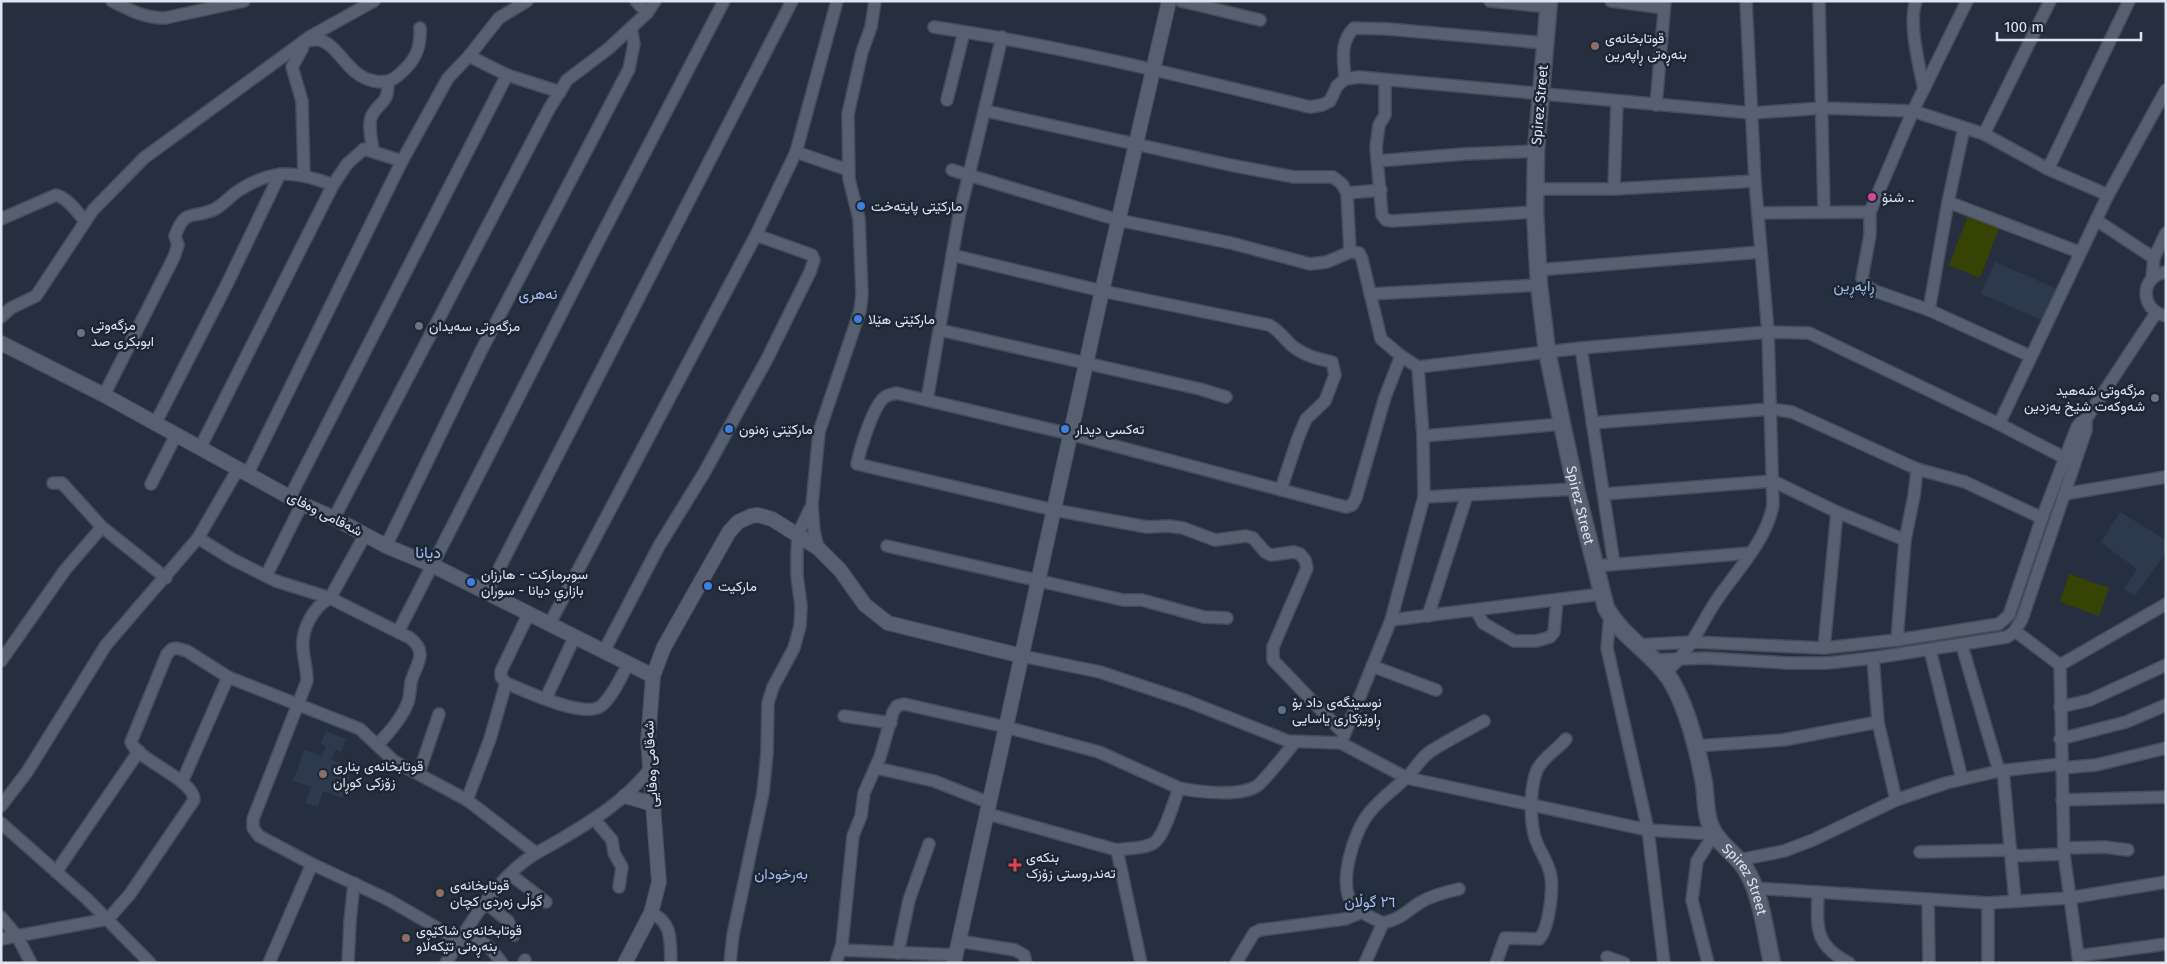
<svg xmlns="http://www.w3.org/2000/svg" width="2167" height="964" viewBox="0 0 2167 964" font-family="'Fira Sans',Vazirmatn,sans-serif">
<rect width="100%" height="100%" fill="#262f3f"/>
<!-- built -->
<g fill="#2d3a4d">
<path d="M1995,262l62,27 -13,32 -63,-27z"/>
<path d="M2120,512l46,28v12l-31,44 -11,-7 13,-20 -36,-27z"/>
<path d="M326,731l20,8 -5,13 -6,-2 -3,10 21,7 -11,31 -19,-7 -5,16 -13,-4 6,-16 -18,-6 11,-31 18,6 4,-10 -5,-2z"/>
</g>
<!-- green -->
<g fill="#374305">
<path d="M1968,215l31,13 -19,50 -31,-13z"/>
<path d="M2069,574l40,14 -10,28 -39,-14z"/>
</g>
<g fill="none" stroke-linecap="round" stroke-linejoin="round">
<defs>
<g id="minor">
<path d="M112,1c18,9 32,17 53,17l79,-17"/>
<path d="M636,1l11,12"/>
<path d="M1181,1l79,19"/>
<path d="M1490,1l58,6"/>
<path d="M1611,1l53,7"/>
<path d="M1819,1l5,210"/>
<path d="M1916,1c-8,21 3,65 8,88"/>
<path d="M1967,1l-54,110 -43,101v23l-8,43 6,9 7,4 54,19 101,46"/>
<path d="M934,27c127,19 252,50 376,80l12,-2 8,-4 7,-15 8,-7 14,-2 393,36 70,-5 91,3 71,23 64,35 60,26"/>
<path d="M469,56l38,19 53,17"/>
<path d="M1345,79c-1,-19 -6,-36 9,-51l34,1 157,14"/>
<path d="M1385,80v35l-6,10 -3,22 6,68 4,5 6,1 143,-9"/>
<path d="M947,100l17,-68"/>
<path d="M1656,105l9,-104"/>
<path d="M986,111l244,54 64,12h39l9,7 5,9 3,59"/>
<path d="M1984,134l66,-133"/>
<path d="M373,151c-1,-11 -6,-26 -1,-36 10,-17 16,-9 16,-34"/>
<path d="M796,152l52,18"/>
<path d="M1377,161l87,-7 72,-3"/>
<path d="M2048,169l81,-168"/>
<path d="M952,170l166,50 113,23 79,21 17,-2 23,-10 9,1 3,6 19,80 20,17 17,11 5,69 1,61 -33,123 -50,123"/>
<path d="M304,175l-2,-74 -10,-34 10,-18 2,-8c5,0 11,-2 16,-1 20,6 27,36 54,41 14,3 21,-2 30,-11 13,-12 17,-25 16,-42"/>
<path d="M1535,189h79l141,-8"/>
<path d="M1614,189l3,-88"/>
<path d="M1347,193l34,-3"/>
<path d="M1948,202l131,50"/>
<path d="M1758,213l112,-1"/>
<path d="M1,219l55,-24c12,3 22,18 29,26"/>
<path d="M2096,220l58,38"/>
<path d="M952,255l150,36 167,34c11,5 16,16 26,23 11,8 24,11 37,14l3,13 -10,26 -19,18 -8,19 -17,51"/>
<path d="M1537,270l224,-18"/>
<path d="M2166,272c-27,4 -26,39 0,44"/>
<path d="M2152,278l2,-20 12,-25"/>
<path d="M1370,294l169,-9"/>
<path d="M1929,310l19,-108 16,-74"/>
<path d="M1,317l10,-9 25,-12 57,-86 51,-52 167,-122 63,-35"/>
<path d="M940,330l260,59 26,8"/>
<path d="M1581,348l33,216"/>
<path d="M1418,367l163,-19 187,-16 41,1 190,91 66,34"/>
<path d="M104,395l70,-138 4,-12 -3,-9c10,-28 17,-17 38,-26 9,-4 16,-13 25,-19 35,-23 57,-20 95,-6"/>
<path d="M927,400l32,-184 43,-179"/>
<path d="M1592,423l179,-14 21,3 125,57 48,13 77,36"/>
<path d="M155,424l71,-138 54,-112"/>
<path d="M1999,424l109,-229 58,-105"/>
<path d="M1423,436l139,-12"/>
<path d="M200,448l133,-263 14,-21 17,-15 38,12"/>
<path d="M248,473l154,-312 46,-83 21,-22 30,-38 28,-17"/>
<path d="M53,483h9l40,44 64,51"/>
<path d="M151,484l25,-49"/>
<path d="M1604,494l169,-13 64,31 68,28"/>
<path d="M2064,494l102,-17"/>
<path d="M290,497l217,-422"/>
<path d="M1424,497l152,-8"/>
<path d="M334,518l215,-409 18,-29 41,-31 39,-36 8,-12"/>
<path d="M365,535l-35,63c-17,9 -29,32 -27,51 1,11 4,21 4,32l-54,138v9l6,8 53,28 75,35 73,42"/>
<path d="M198,538l34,21 44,22 54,17 80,40c19,15 6,26 1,44 -1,7 -1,14 -3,20 -6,16 -19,31 -31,43"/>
<path d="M386,546l95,-195 148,-282 5,-25 -3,-16"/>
<path d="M887,546l236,54h19l62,17 23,1"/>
<path d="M818,548l-4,-17 -2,-26 7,-73 41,-121 2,-16 -3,-76 -10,-40 -1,-65 14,-62 9,-25 4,-26"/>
<path d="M1595,566l155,-13"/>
<path d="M266,576l36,-72"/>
<path d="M487,592l305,-591"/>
<path d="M1476,610l7,13 31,18h22l14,-4 4,-5 3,-32"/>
<path d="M529,613l-28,58v6l5,6c19,8 78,36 95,23 12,-10 20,-29 27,-42"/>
<path d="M1610,615l-3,33 41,182 16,133"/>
<path d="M1428,616l39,-121"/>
<path d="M1391,620l211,-26"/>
<path d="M550,623l206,-388 40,-83 41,-151"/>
<path d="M2015,631l45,34"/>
<path d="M398,632l200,-390 126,-241"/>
<path d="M1897,640l8,-100 9,-44 3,-27"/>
<path d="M1636,645l57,-3 131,6 73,-8 102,-16 10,-9 33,-97 35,-91 4,-5 5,-3 70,-106"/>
<path d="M1962,646l37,125"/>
<path d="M1824,648l13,-136"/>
<path d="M1930,650l32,129"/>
<path d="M604,651l55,-105 45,-73 63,-114 43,-87 4,-12 -2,-5 -56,-20"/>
<path d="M1022,656l78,16 87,29 101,40 53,2 66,35 241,52 66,4 -17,27 -5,39 16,63"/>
<path d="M1873,658l5,64 18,78"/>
<path d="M1653,660l52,-2 83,5h39l46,-5 134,-21 7,-5 8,-13 64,-189v-11"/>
<path d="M1,661l64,-91 37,-43"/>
<path d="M2060,665l4,189 15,109"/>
<path d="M2060,665l106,-61"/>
<path d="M1372,666l64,24"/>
<path d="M1665,673c26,-23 33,-44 51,-72 20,-30 50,-59 57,-96l-5,-173 -13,-151 -9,-180"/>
<path d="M546,698l29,-62"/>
<path d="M2060,707l30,-7 76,-35"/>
<path d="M844,716l47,7"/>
<path d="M1344,734l-71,-74v-13l34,-79 -2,-8 -5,-6 -6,-2 -23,3 -6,-3 -12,-14 -7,-2 -31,4 -32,-12 -14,-2 -22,1 -93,-17 -197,-46c3,-14 16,-59 28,-67 3,-2 8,-3 11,-4l174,41 276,73 6,-2 4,-7 29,-101 16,-41"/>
<path d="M2060,739l66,-17 40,-17"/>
<path d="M1695,746l88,-6 95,-18"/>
<path d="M876,768l58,13 56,22"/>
<path d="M2061,768l35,-3 70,-17"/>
<path d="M2003,770l12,131"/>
<path d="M419,773l20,-59"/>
<path d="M182,782l46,-105"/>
<path d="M467,800l23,-61 16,-56"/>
<path d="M2062,800l104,-3"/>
<path d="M1,806l26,-34 79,-127 92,-107 40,-69"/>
<path d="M988,814l129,36 24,113"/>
<path d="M594,819l18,21 2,13 8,14 -3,20"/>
<path d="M1,823l86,76 63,64"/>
<path d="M2064,848l40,-1 24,3"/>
<path d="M1117,850c11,-2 29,-1 38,-8 10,-8 19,-41 24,-54"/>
<path d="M1920,852l91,-2"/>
<path d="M2011,856l53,-2"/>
<path d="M1739,860l45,-9 29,-11 83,-40 50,-17 53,-12 62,-7"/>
<path d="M56,872l83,-121"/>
<path d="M510,874l36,28"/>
<path d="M1754,888l234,15 81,-5 97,-16"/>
<path d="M1459,889c-14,3 -26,6 -38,13 -16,10 -18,16 -38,21 -10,-5 -22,-9 -29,-17 -18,-20 0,-75 15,-93 10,-13 24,-23 36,-34 10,-9 15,-21 26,-28 17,-11 35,-20 53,-30"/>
<path d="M1818,892c-1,36 -4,53 31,71"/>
<path d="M1928,899l1,64"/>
<path d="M486,903l22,18 6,14"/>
<path d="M651,913c22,9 19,29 20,50"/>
<path d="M1,917l16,19 14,27"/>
<path d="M467,930l23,18 12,15"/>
<path d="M1,939l107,-20 22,-25 64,-94c0,-21 -56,-39 -63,-58l36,-88 5,-5 4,-1 11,3 41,26 132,52 34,32 73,39 69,53"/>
<path d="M959,941l56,9 9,5 2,8"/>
<path d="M841,950l115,5"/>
<path d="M898,953l11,-53 20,-56"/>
<path d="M2078,956l88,-12"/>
<path d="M1607,957l17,6"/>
<path d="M269,963l43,-99"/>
<path d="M348,963l2,-42 4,-38"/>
<path d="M446,963c21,-35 44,-74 76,-100 11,-9 24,-15 36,-22 34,-20 67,-40 92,-72"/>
<path d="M524,963l1,-3"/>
<path d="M730,963l3,-28 30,-142 4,-40 1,-50 5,-16 21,-39 6,-22 1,-20 -4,-30v-23l1,-19 12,-25"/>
<path d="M836,963l6,-19 11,-108 8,-20 3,-23 16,-36 13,-45 4,-6 7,-2 102,23 93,25 80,36c19,4 61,9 78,-2 10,-8 29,-33 38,-44"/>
<path d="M1236,963l18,-30 6,-3 85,-11 17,-7"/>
<path d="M1365,963l18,-40"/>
<path d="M1496,963l9,-25 34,1c10,-10 14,-48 12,-62 -2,-16 -14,-28 -17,-43 -4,-18 -4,-47 3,-64 6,-13 20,-20 29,-31"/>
<path d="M1988,963v-60"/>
</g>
<g id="tertiary">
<path d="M1,343l103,52 198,109 32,14 52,28 46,19 221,111"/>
<path d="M625,796l28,8"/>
<path d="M625,963l26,-50 8,-31 -11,-141 5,-65 11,-29 65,-115 9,-10 13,-6 7,-1 14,4 46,29 22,22 25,35 23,18 134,33"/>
<path d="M954,963l148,-672 67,-290"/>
</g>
<g id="secondary">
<path id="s1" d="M1549,1l-13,150 -1,61 4,73 8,66 15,73 14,65 30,119c18,32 53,48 69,80 15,29 23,63 29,95 2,14 1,31 7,44 7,17 24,26 34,41 17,27 20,64 27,95"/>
</g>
</defs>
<!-- minor casing -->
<use href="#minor" stroke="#454d5a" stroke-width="14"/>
<!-- tertiary casing -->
<use href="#tertiary" stroke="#454d5a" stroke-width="16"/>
<!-- secondary casing -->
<use href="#secondary" stroke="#454d5a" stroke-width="19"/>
<!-- minor -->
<use href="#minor" stroke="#566071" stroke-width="11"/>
<!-- tertiary -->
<use href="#tertiary" stroke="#566071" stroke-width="14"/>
<!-- secondary -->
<use href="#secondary" stroke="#566071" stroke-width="16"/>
</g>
<!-- markers -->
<g fill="#8d6e63" stroke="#1d2634" stroke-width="2">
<circle cx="1595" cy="46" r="5"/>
<circle cx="323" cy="774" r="5"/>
<circle cx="440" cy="893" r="5"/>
<circle cx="406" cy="938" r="5"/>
</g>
<circle fill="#d1479c" stroke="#1d2634" stroke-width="2" cx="1872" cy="197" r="5"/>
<g fill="#3f7fe0" stroke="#1d2634" stroke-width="2">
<circle cx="861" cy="206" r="5"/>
<circle cx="858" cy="319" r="5"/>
<circle cx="729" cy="429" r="5"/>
<circle cx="1065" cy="429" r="5"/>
<circle cx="471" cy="582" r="5"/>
<circle cx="708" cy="586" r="5"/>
</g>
<g fill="#6b7280" stroke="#1d2634" stroke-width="2">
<circle cx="419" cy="326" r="5"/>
<circle cx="81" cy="333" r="5"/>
<circle cx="2155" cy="398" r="5"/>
</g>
<circle fill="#5c6f8a" stroke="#1d2634" stroke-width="2" cx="1282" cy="710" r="5"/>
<path fill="#e0444e" stroke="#1d2634" stroke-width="2" d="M1012.5 857.5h5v5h5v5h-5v5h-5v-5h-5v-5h5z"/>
<g text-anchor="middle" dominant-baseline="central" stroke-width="5" stroke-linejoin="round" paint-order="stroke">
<!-- poi labels -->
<g font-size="14" fill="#dee5ef" stroke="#1d2634" text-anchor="start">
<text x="1605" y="38">قوتابخانەی<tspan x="1605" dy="16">بنەڕەتی ڕاپەرین</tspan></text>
<text x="1882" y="197">شنۆ ..</text>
<text x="871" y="206">مارکێتی پایتەخت</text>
<text x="868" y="319">مارکێتی هێلا</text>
<text x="91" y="325">مزگەوتی<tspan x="91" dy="16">ابوبکری صد</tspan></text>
<text x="429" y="326">مزگەوتی سەیدان</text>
<text x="2145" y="390" text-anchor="end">مزگەوتی شەهید<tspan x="2145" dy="16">شەوکەت شێخ یەزدین</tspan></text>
<text x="739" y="429">مارکێتی زەنون</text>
<text x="1075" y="429">تەكسی دیدار</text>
<text x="481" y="574">سوبرماركت - هارزان<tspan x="481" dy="16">بازاري ديانا - سوران</tspan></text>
<text x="718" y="586">ماركيت</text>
<text x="1292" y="702">نوسینگەی داد بۆ<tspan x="1292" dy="16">ڕاوێژكاری یاسایی</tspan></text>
<text x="333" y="766">قوتابخانەی بناری<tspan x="333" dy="16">زۆزکی کوڕان</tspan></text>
<text x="1026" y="857">بنکەی<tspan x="1026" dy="16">تەندروستی زۆزک</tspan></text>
<text x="450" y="885">قوتابخانەی<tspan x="450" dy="16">گوڵی زەردی کچان</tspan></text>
<text x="416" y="930">قوتابخانەی شاکێوی<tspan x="416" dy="16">بنەڕەتی تێکەڵاو</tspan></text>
</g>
<!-- street labels -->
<g font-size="14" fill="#dee5ef" stroke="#1d2634">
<text transform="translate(1540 105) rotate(-85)">Spirez Street</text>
<text stroke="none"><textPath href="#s1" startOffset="509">Spirez Street</textPath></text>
<text transform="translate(325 514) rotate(27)">شەقامی وەفای</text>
<text transform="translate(651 764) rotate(-93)">شەقامی وەفایی</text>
<text stroke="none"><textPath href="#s1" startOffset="929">Spirez Street</textPath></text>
</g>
<!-- neighbourhood labels -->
<g font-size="15" fill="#a8bef4" stroke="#1d2634">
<text x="1854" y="286">ڕاپەڕین</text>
<text x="538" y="294">نەھری</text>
<text x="781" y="874">بەرخودان</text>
<text x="1370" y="902">٢٦ گوڵان</text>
</g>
<!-- quarter labels -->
<g font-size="16" fill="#a8bef4" stroke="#1d2634">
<text x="428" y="552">دیانا</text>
</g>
</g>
<!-- border -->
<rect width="2167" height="964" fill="none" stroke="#dee5ef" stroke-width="5"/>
<!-- scale -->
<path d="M1997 32v8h144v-8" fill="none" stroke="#dee5ef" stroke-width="2.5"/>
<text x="2004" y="32" font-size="15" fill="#dee5ef" stroke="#1d2634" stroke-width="4" paint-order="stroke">100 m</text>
</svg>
